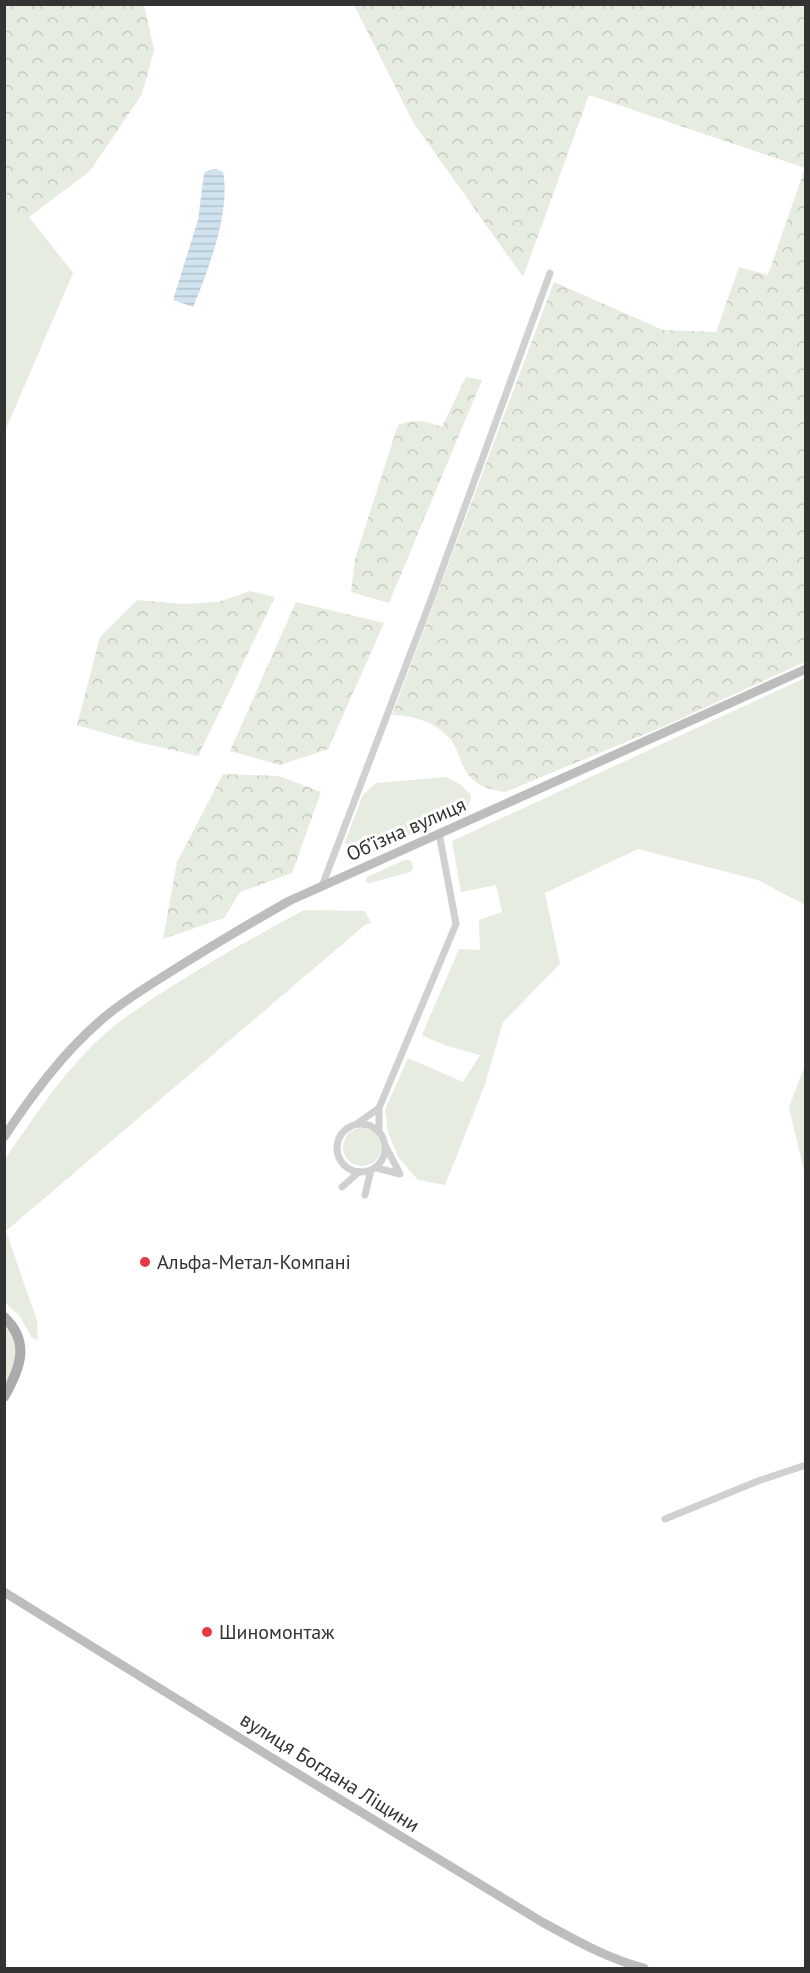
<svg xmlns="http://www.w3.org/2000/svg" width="810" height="1973" viewBox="0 0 810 1973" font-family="'PT Sans',sans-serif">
<defs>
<pattern id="forest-crowns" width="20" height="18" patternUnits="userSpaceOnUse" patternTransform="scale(1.5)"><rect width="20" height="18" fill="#e6ecdf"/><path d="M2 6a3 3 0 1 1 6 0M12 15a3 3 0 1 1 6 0" fill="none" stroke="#c6cbc0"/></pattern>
<pattern id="water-rules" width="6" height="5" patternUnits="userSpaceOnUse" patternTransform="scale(1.5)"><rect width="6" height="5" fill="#cfe2ee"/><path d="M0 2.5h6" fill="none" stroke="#b2c2cd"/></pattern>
</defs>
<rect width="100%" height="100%" fill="#fff"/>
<!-- green -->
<g fill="#e6ecdf">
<path d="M5,217h24l44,56 -68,158z"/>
<path d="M805,678v227l-47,-25 -120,-31 -93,44 15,71 -57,58 -18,62 -40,101 -27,-5 -20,-23 -10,-25 -3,-22 23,-52 55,24 17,-27 -36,-10 -22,-10 37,-86 21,1 -1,-30 23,-8 -6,-27 -35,7 -9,-51z"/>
<path d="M446,777l15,8 10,10v5l-5,10 -102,46 -11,-1 -5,-4 -3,-9 18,-47 6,-6 7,-6z"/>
<path d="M404,860h6c4,5 4,8 0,12l-40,11 -4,-1 1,-5z"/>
<path d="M304,910l61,1 6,12 -5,1 -360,307 31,90 1,19 -6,-2 -13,-23 -14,-12 -1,-142 3,-5c26,-37 51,-76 83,-108 26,-27 60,-48 92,-68 40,-25 81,-48 122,-70z"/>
<path d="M805,1065h1l-1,110 -16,-68z"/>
<circle cx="362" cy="1147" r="19"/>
<path d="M5,1324l8,7 6,16 -14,46z"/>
</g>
<!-- forest -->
<g fill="url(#forest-crowns)">
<path d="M4,5h140l10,45 -12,44 -52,77 -61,46h-24z"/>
<path d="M354,5h451v657l-145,66 -155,64c-17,-2 -31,-7 -40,-22 -5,-10 -7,-21 -14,-30 -13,-17 -38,-25 -59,-25l162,-433 109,48 53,2 23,-65 29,8 37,-107 -216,-73 -66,182 -110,-155z"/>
<path d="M466,377l16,3 -93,223 -38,-11 4,-33 43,-134c16,-7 28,-4 44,2z"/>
<path d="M250,591l25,6 -77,159 -65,-15 -56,-16 23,-88 37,-37 46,4 35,-2z"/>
<path d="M296,602l88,21 -56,126 -48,16 -50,-14z"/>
<path d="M223,774l56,2 42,16 -29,81 -52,19 -16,26 -61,21 14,-77z"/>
</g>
<!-- water -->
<path fill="url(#water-rules)" d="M216,169l7,3c8,39 -15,99 -30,135l-20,-7 25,-80 6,-47 5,-3z"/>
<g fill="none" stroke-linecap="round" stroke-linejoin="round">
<!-- minor -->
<g stroke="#d0d0d0" stroke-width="7">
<path d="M322,886l110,-289 118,-324"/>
<path d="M379,1108l77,-184 -17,-91"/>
<path d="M358,1123l21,-15v24"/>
<circle cx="361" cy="1148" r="24"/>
<path d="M377,1168l23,6 -14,-27"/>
<path d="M342,1187l17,-15"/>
<path d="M365,1195l6,-25"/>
<path d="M665,1519l93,-38 48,-16"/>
</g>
<!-- secondary -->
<g stroke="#bdbdbd" stroke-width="9">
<path d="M4,1137c28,-42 58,-83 96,-116 19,-17 42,-31 64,-45 41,-26 83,-51 125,-75l517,-232"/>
<path d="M4,1592l286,177 252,153c33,18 66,37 102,46"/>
</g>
<!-- primary -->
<path stroke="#ababab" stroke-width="10" d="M4,1317c27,25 16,52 0,80"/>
</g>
<!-- markers -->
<g fill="#e63946" stroke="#fff" stroke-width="2">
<circle cx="145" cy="1262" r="6"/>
<circle cx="207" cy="1632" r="6"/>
</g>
<g text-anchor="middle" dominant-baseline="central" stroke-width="6" stroke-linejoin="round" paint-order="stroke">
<!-- street labels -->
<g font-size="20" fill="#333" stroke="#fff">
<text transform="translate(406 829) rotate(-24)">Об’їзна вулиця</text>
<text transform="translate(330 1772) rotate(32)">вулиця Богдана Ліщини</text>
</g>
<!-- poi labels -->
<g font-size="20" fill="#333" stroke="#fff" text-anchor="start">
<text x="157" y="1262">Альфа-Метал-Компані</text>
<text x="219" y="1632">Шиномонтаж</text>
</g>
</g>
<!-- border -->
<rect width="810" height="1973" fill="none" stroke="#333333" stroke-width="12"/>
</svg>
